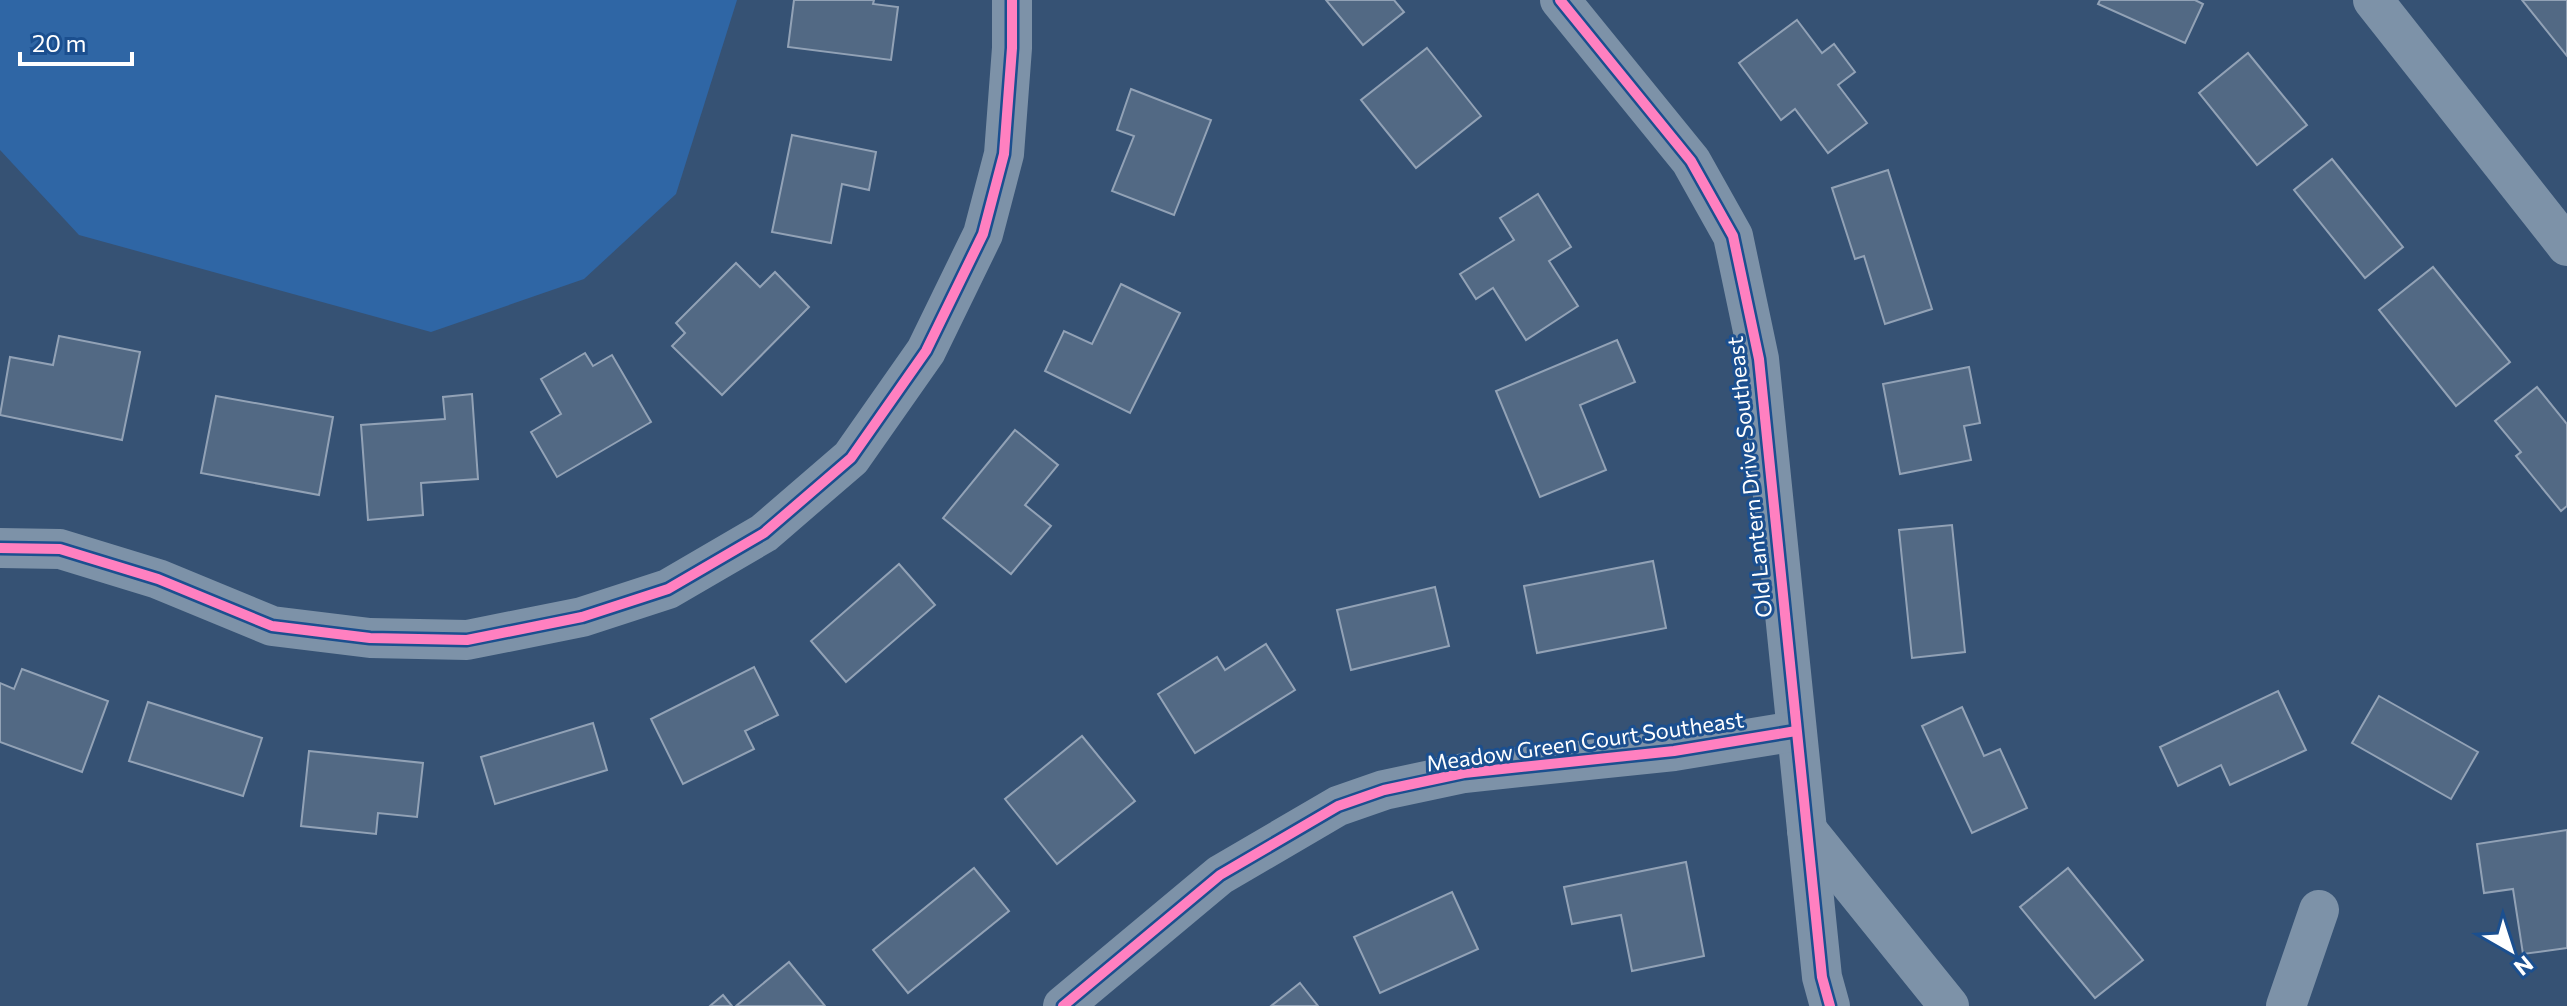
<svg xmlns="http://www.w3.org/2000/svg" width="2567" height="1006" viewBox="0 0 2567 1006" font-family="Commissioner,sans-serif">
<rect width="100%" height="100%" fill="#365274"/>
<!-- green -->
<path fill="#2f66a5" d="M0,0h737l-61,194 -92,85 -153,53 -352,-97 -79,-85z"/>
<!-- building -->
<g fill="#526984" stroke="#92a2b6" stroke-width="2">
<path d="M794,0h80l-1,4 25,3 -7,53 -103,-13z"/>
<path d="M1326,0h68l10,12 -41,33z"/>
<path d="M2100,0h95l8,4 -18,39 -87,-39z"/>
<path d="M2522,0h45v56z"/>
<path d="M1797,20l25,33 12,-9 21,28 -17,13 29,38 -39,30 -33,-44 -14,11 -42,-57z"/>
<path d="M1427,48l54,68 -65,52 -55,-68z"/>
<path d="M2248,53l59,72 -50,40 -58,-72z"/>
<path d="M1131,89l80,31 -37,95 -62,-24 22,-55 -17,-6z"/>
<path d="M792,135l84,17 -7,38 -27,-6 -11,59 -59,-11z"/>
<path d="M2332,159l71,88 -38,31 -71,-88z"/>
<path d="M1888,170l44,139 -47,15 -21,-68 -9,3 -23,-71z"/>
<path d="M1538,194l33,53 -22,14 29,45 -52,34 -33,-52 -17,11 -16,-25 54,-34 -14,-22z"/>
<path d="M736,263l24,24 15,-15 34,35 -87,88 -50,-49 13,-13 -9,-10z"/>
<path d="M2433,267l77,95 -54,44 -77,-96z"/>
<path d="M1121,284l59,29 -50,100 -85,-42 19,-40 28,13z"/>
<path d="M59,336l81,16 -18,88 -122,-25 10,-58 43,8z"/>
<path d="M1617,340l18,42 -55,23 26,65 -66,27 -44,-106z"/>
<path d="M585,353l8,13 19,-11 39,67 -94,55 -26,-45 30,-18 -20,-35z"/>
<path d="M1969,367l11,56 -16,3 7,34 -71,14 -17,-90z"/>
<path d="M2537,387l30,37v82l-6,5 -45,-55 5,-4 -26,-31z"/>
<path d="M472,394l6,85 -57,4 2,32 -55,5 -7,-95 84,-6 -2,-22z"/>
<path d="M216,396l117,21 -14,78 -118,-22z"/>
<path d="M1015,430l43,35 -33,40 26,21 -40,48 -68,-56z"/>
<path d="M1952,525l13,127 -53,6 -13,-128z"/>
<path d="M1653,561l13,67 -129,25 -13,-67z"/>
<path d="M899,564l36,41 -89,77 -35,-41z"/>
<path d="M1435,587l14,59 -98,24 -14,-60z"/>
<path d="M1266,644l29,46 -100,63 -37,-59 59,-37 8,13z"/>
<path d="M754,667l24,48 -33,16 9,18 -71,35 -32,-65z"/>
<path d="M22,669l86,32 -26,71 -82,-30v-59l14,6z"/>
<path d="M2278,691l28,59 -76,35 -9,-20 -43,21 -18,-39z"/>
<path d="M2379,696l99,56 -27,47 -99,-56z"/>
<path d="M148,702l114,36 -19,58 -114,-35z"/>
<path d="M1962,707l22,49 16,-7 27,59 -55,25 -50,-107z"/>
<path d="M593,723l14,47 -112,34 -14,-47z"/>
<path d="M1082,736l53,65 -78,63 -52,-65z"/>
<path d="M309,751l114,12 -6,54 -39,-4 -2,21 -75,-8z"/>
<path d="M2567,830v118l-44,6 -10,-65 -29,4 -7,-49z"/>
<path d="M1686,862l18,94 -72,15 -11,-56 -49,9 -8,-37z"/>
<path d="M974,868l35,43 -101,82 -35,-43z"/>
<path d="M2068,868l75,92 -48,38 -75,-91z"/>
<path d="M1452,892l26,57 -98,44 -26,-56z"/>
<path d="M789,962l36,44h-89z"/>
<path d="M1300,983l18,23h-47z"/>
<path d="M723,995l9,11h-22z"/>
</g>
<g fill="none" stroke-linecap="round" stroke-linejoin="round">
<!-- street -->
<g stroke="#7d92a8" stroke-width="40">
<path d="M1560,0l131,161 42,75 26,123 63,618 8,29"/>
<path d="M2373,0l194,246"/>
<path d="M0,548l60,1 98,30 114,47 98,12 97,2 115,-23 86,-28 96,-56 87,-75 75,-107 57,-117 21,-80 8,-106v-48"/>
<path d="M1807,830l142,176"/>
<path d="M1063,1006l157,-131 118,-69 46,-16 80,-17 210,-22 122,-20"/>
<path d="M2286,1006l33,-96"/>
</g>
<defs>
<g id="cycleway">
<path d="M1560,0l131,161 42,75 26,123 63,618 8,29"/>
<path d="M0,548l60,1 98,30 114,47 98,12 97,2 115,-23 86,-28 96,-56 87,-75 75,-107 57,-117 21,-80 8,-106v-48"/>
<path d="M1063,1006l157,-131 118,-69 46,-16 80,-17 210,-22 122,-20"/>
</g>
</defs>
<!-- cycleway casing -->
<use href="#cycleway" stroke="#1b4f8f" stroke-width="15"/>
<!-- cycleway -->
<use href="#cycleway" stroke="#ff80c0" stroke-width="10"/>
</g>
<g text-anchor="middle" dominant-baseline="central" stroke-width="6" stroke-linejoin="round" paint-order="stroke">
<!-- street labels -->
<g font-size="22" fill="#fff" stroke="#1b4f8f">
<text transform="translate(1749 477) rotate(-96)">Old Lantern Drive Southeast</text>
<text transform="translate(1585 741) rotate(-8)">Meadow Green Court Southeast</text>
</g>
</g>
<!-- north arrow -->
<g transform="translate(2511 950) rotate(141)" stroke="#1b4f8f" stroke-width="6" paint-order="stroke">
<path d="M0-6L14 30L0 20L-14 30Z" fill="#ffffff"/>
<text y="-12" font-size="22" font-weight="bold" text-anchor="middle" fill="#ffffff">N</text>
</g>
<!-- scale -->
<path d="M20 52v12h112v-12" fill="none" stroke="#ffffff" stroke-width="4"/>
<text x="32" y="52" font-size="24" fill="#ffffff" stroke="#1b4f8f" stroke-width="6" paint-order="stroke">20 m</text>
</svg>
